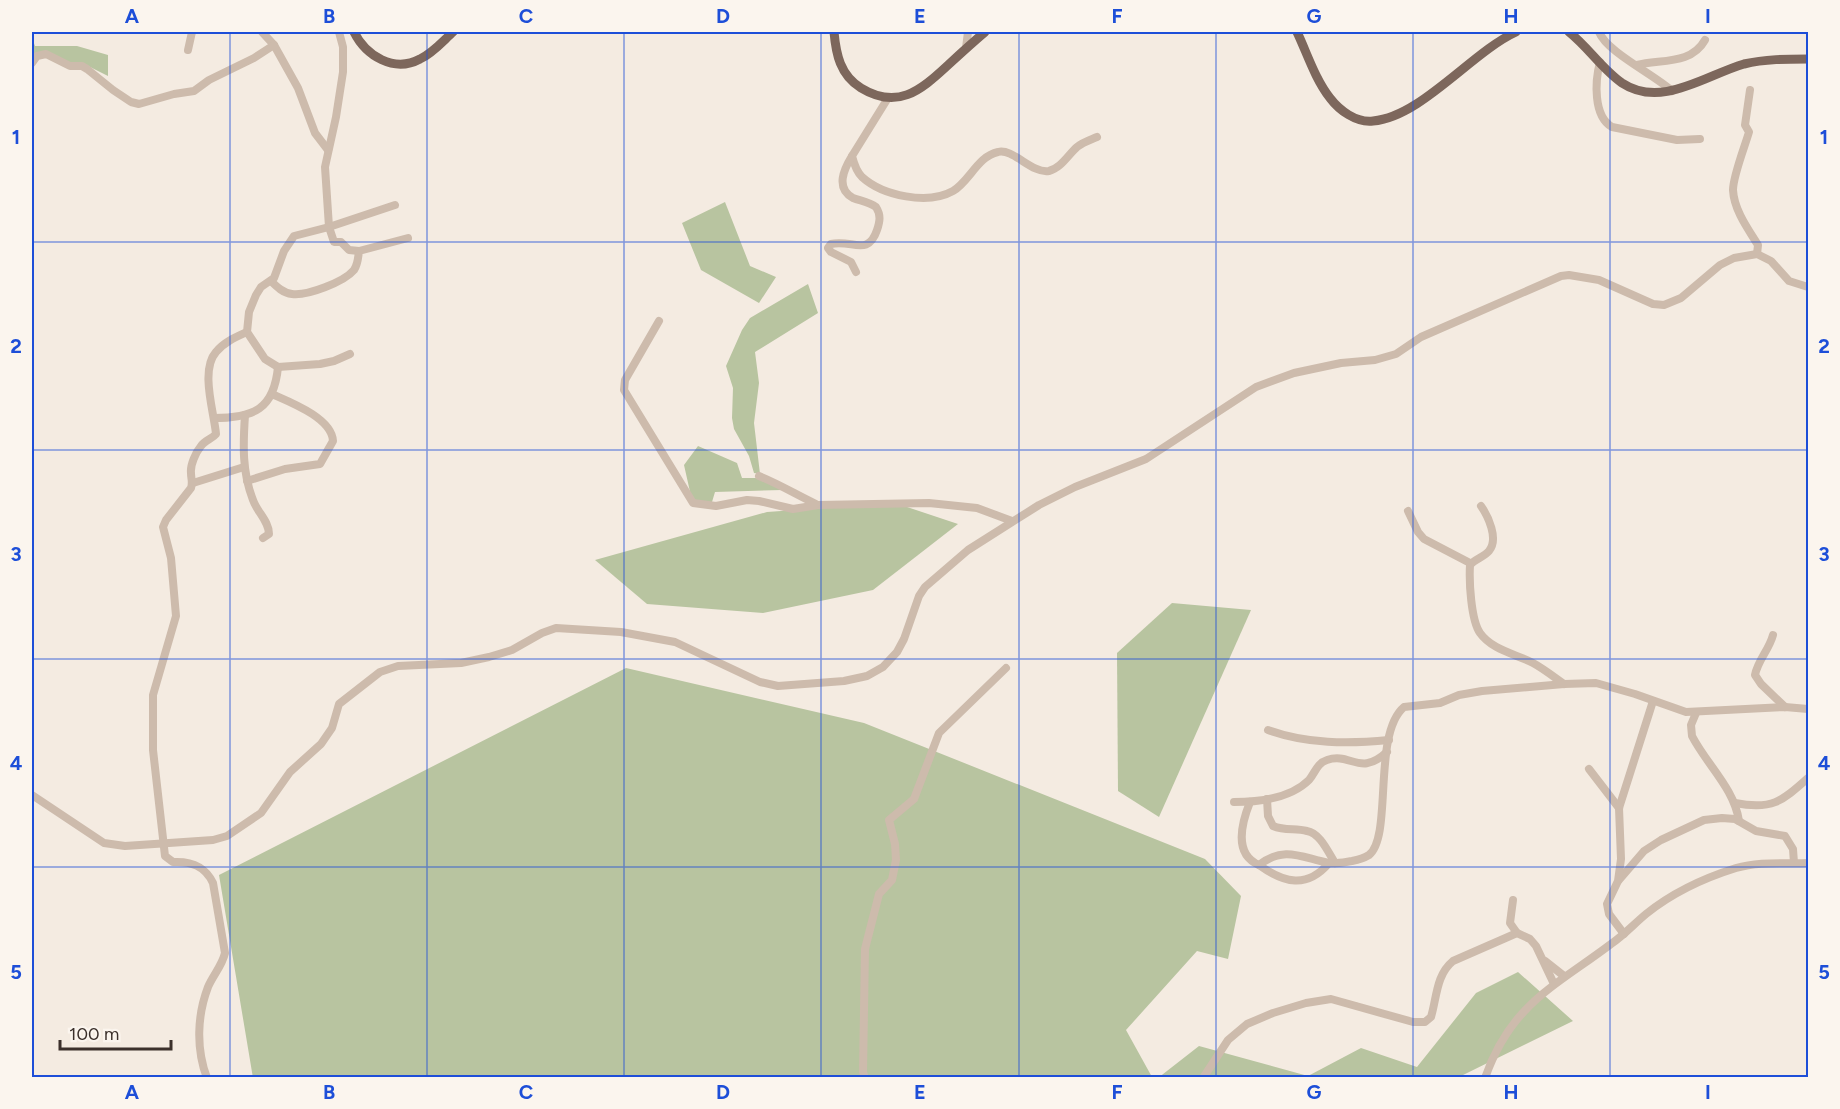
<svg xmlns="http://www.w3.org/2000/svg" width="1840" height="1109" viewBox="0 0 1840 1109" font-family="Figtree,sans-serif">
<rect width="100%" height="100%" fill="#f4ebe1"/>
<!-- green -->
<g fill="#b8c4a0">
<path d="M32,38l3,8h42l31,9v21l-22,-11 -25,-4 -7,-5 -22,4z"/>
<path d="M725,202l25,64 26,11 -17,26 -58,-33 -19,-47z"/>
<path d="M808,284l10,29 -63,39 4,31 -5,40 6,51 -6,-1 -5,-17 -15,-27 -2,-11 1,-30 -7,-22 16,-36 8,-12z"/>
<path d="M698,446l39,17 5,15h29l11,12 -67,2 -3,10 -19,3 -9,-40z"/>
<path d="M895,503l63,21 -85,66 -110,23 -116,-9 -52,-44 172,-48z"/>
<path d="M1172,603l79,7 -92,207 -41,-26 -1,-138z"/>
<path d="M626,668l238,55 341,136 36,37 -13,63 -31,-8 -71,79 26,47 -899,1 -34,-203z"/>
<path d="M1518,972l55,49 -114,56 -301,1 41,-32 109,30 53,-28 56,19 59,-74z"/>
</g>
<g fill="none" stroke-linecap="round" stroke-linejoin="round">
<!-- minor -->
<g stroke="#cdbbac" stroke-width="8">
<path d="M262,32l12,13"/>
<path d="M339,32l4,15v25l-7,45 -11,50 4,60 5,15h7l8,8 10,1"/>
<path d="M1599,32c8,20 54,42 73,59"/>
<path d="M966,48l2,-16"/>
<path d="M188,50l4,-18"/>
<path d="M1600,62c-5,19 -7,54 12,65l65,13 23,-1"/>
<path d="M32,63l5,-7 9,-2 24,12h12l5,3 26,21 18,12 8,2 35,-10 20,-3 15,-11 45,-22 20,-13 24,43 17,45 13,17"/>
<path d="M1637,65c24,-6 54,0 68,-25"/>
<path d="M1750,90l-5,35 4,7c-4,14 -16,44 -16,58 1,20 15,39 25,55l-1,9"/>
<path d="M888,98l-36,58c2,8 4,15 10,21 21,19 66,28 91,14 16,-9 25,-35 45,-39 15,-4 34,22 51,19 12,-3 19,-16 28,-24 6,-5 13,-7 20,-10"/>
<path d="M852,156c-8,13 -17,32 1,42 8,3 16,4 23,9 5,8 4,14 1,23 -9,27 -25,9 -46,14l-3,4 3,4 20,10 5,10"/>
<path d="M271,281c6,6 12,12 21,13 15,2 52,-12 62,-24 4,-6 4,-12 5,-19l49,-13"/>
<path d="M659,321l-34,59 -1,10 69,113 23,3 31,-6 12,1 34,8 25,-4 111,-2 48,5 35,13"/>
<path d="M350,354l-16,7 -14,3 -42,3 -13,-8 -18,-27 2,-20 7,-17 5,-8 13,-9 10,-27 10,-15 35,-9 66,-22"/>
<path d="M245,415c-2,30 -3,57 8,85 4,12 16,21 16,34l-6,4"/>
<path d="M214,418c40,0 60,-9 64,-51"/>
<path d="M759,476c20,8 38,19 57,28"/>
<path d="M247,481l38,-12 35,-5 13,-23c-1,-23 -43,-39 -61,-47"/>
<path d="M193,483l51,-16"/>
<path d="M1481,506c7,10 18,33 8,45 -5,6 -14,8 -19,14 -1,17 1,55 10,68 12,17 36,21 53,30 11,6 21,14 31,21"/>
<path d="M1408,511l10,21 6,7 46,24"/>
<path d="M1773,635c-4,15 -15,25 -18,40l6,9 24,23"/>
<path d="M1696,713l-5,12 1,11c15,29 42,52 47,85"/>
<path d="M1268,730c39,14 80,14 121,10"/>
<path d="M1589,769l30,39"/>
<path d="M32,795l72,48 21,3 88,-6 14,-4 34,-23 29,-41 31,-28 11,-16 7,-24 41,-32 18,-6 63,-3 28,-6 23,-7 30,-17 14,-5 65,4 54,10 85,40 18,4 66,-5 23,-5 16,-9 14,-15 7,-13 15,-43 6,-9 43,-37 71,-45 36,-18 71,-28 110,-72 38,-14 47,-10 34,-3 21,-6 25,-17 140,-61 8,-1 30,5 54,24 11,1 17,-7 39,-33 14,-7 23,-4 14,7 18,20 19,6"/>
<path d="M1267,799l1,17 5,10c12,5 22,2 34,5 13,2 21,21 28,32"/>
<path d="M1234,802c24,0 57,-4 75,-22 6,-7 8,-17 18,-20 24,-8 33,17 60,-8"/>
<path d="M1250,802c-8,20 -17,52 9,63 26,-20 43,-7 70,-2 7,1 16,-1 23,-2 5,-1 12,-3 17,-6 24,-19 3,-121 35,-148l36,-4 19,-8 23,-4 82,-7 32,-1 39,11 51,18 99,-5 23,2"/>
<path d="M1735,803c37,7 46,-1 73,-25"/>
<path d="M1259,865c25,18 48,24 70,-2"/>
<path d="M1619,880l25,-29 17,-11 43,-20 18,-2 13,1 21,12 29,5 8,13 1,14"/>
<path d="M1513,900l-3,23 7,10"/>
<path d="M1624,934l-15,-20 -2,-10 11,-23 3,-22 -2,-51 34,-107"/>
<path d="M1545,961l19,15"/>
<path d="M207,1078c-11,-29 -10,-62 1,-91 5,-12 14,-21 17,-34l-12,-70c-8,-17 -22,-22 -40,-21l-8,-6 -12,-106v-55l23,-79 -5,-58 -8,-31 3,-7 25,-32c2,-6 0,-9 0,-15 -1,-8 5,-21 10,-27 4,-6 11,-7 15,-12 -2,-22 -16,-64 0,-82 8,-10 20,-15 31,-20"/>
<path d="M865,1078l-2,-6 2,-123 14,-55 13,-14 4,-20 -1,-16 -6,-24 25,-21 25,-66 67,-65"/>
<path d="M1203,1078l25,-38 19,-16 26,-11 33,-10 25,-4 82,23h12l6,-5c6,-20 5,-42 22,-56l64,-28 13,6 6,7 18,38"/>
<path d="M1485,1078c26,-74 69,-91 126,-134 13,-9 23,-20 35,-30 26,-21 58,-36 90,-46 24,-7 48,-4 72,-5"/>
</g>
<!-- major -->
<g stroke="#7d675c" stroke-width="9">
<path d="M354,32c12,24 40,41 66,27 13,-6 23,-18 33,-27"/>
<path d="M834,32c2,22 6,43 27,56 36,22 59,3 86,-22 13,-12 25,-23 38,-34"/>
<path d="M1297,32c10,21 18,47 33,66 9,12 26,25 43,23 48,-4 99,-69 143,-89"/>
<path d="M1569,32c19,15 33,37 53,51 39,26 84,-8 122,-19 21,-5 43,-5 64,-5"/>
</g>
</g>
<!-- grid -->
<path fill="none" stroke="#1d4ed8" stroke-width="1.5" stroke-opacity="0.55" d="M230,32v1046M427,32v1046M624,32v1046M821,32v1046M1019,32v1046M1216,32v1046M1413,32v1046M1610,32v1046M32,242h1776M32,450h1776M32,659h1776M32,867h1776"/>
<!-- border -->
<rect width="1840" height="1109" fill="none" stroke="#fbf5ee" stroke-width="66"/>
<!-- scale -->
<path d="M60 1040v9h111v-9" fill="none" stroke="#3b302b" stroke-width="3"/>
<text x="69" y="1040" font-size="18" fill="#3b302b" stroke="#fbf5ee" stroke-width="4.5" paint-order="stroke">100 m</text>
<rect x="33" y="33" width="1774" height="1043" fill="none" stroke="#1d4ed8" stroke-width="2"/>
<g font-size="20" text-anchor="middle" font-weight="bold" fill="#1d4ed8">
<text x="132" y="23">A</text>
<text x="329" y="23">B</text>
<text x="526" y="23">C</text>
<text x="723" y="23">D</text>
<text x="920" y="23">E</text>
<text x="1117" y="23">F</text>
<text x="1314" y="23">G</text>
<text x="1511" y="23">H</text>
<text x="1708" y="23">I</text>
<text x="16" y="144">1</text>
<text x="1824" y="144">1</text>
<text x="16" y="353">2</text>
<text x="1824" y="353">2</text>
<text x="16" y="561">3</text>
<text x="1824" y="561">3</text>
<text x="16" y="770">4</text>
<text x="1824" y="770">4</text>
<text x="16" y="979">5</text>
<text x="1824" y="979">5</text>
<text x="132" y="1099">A</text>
<text x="329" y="1099">B</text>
<text x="526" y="1099">C</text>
<text x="723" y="1099">D</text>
<text x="920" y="1099">E</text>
<text x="1117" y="1099">F</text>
<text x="1314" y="1099">G</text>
<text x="1511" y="1099">H</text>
<text x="1708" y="1099">I</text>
</g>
</svg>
